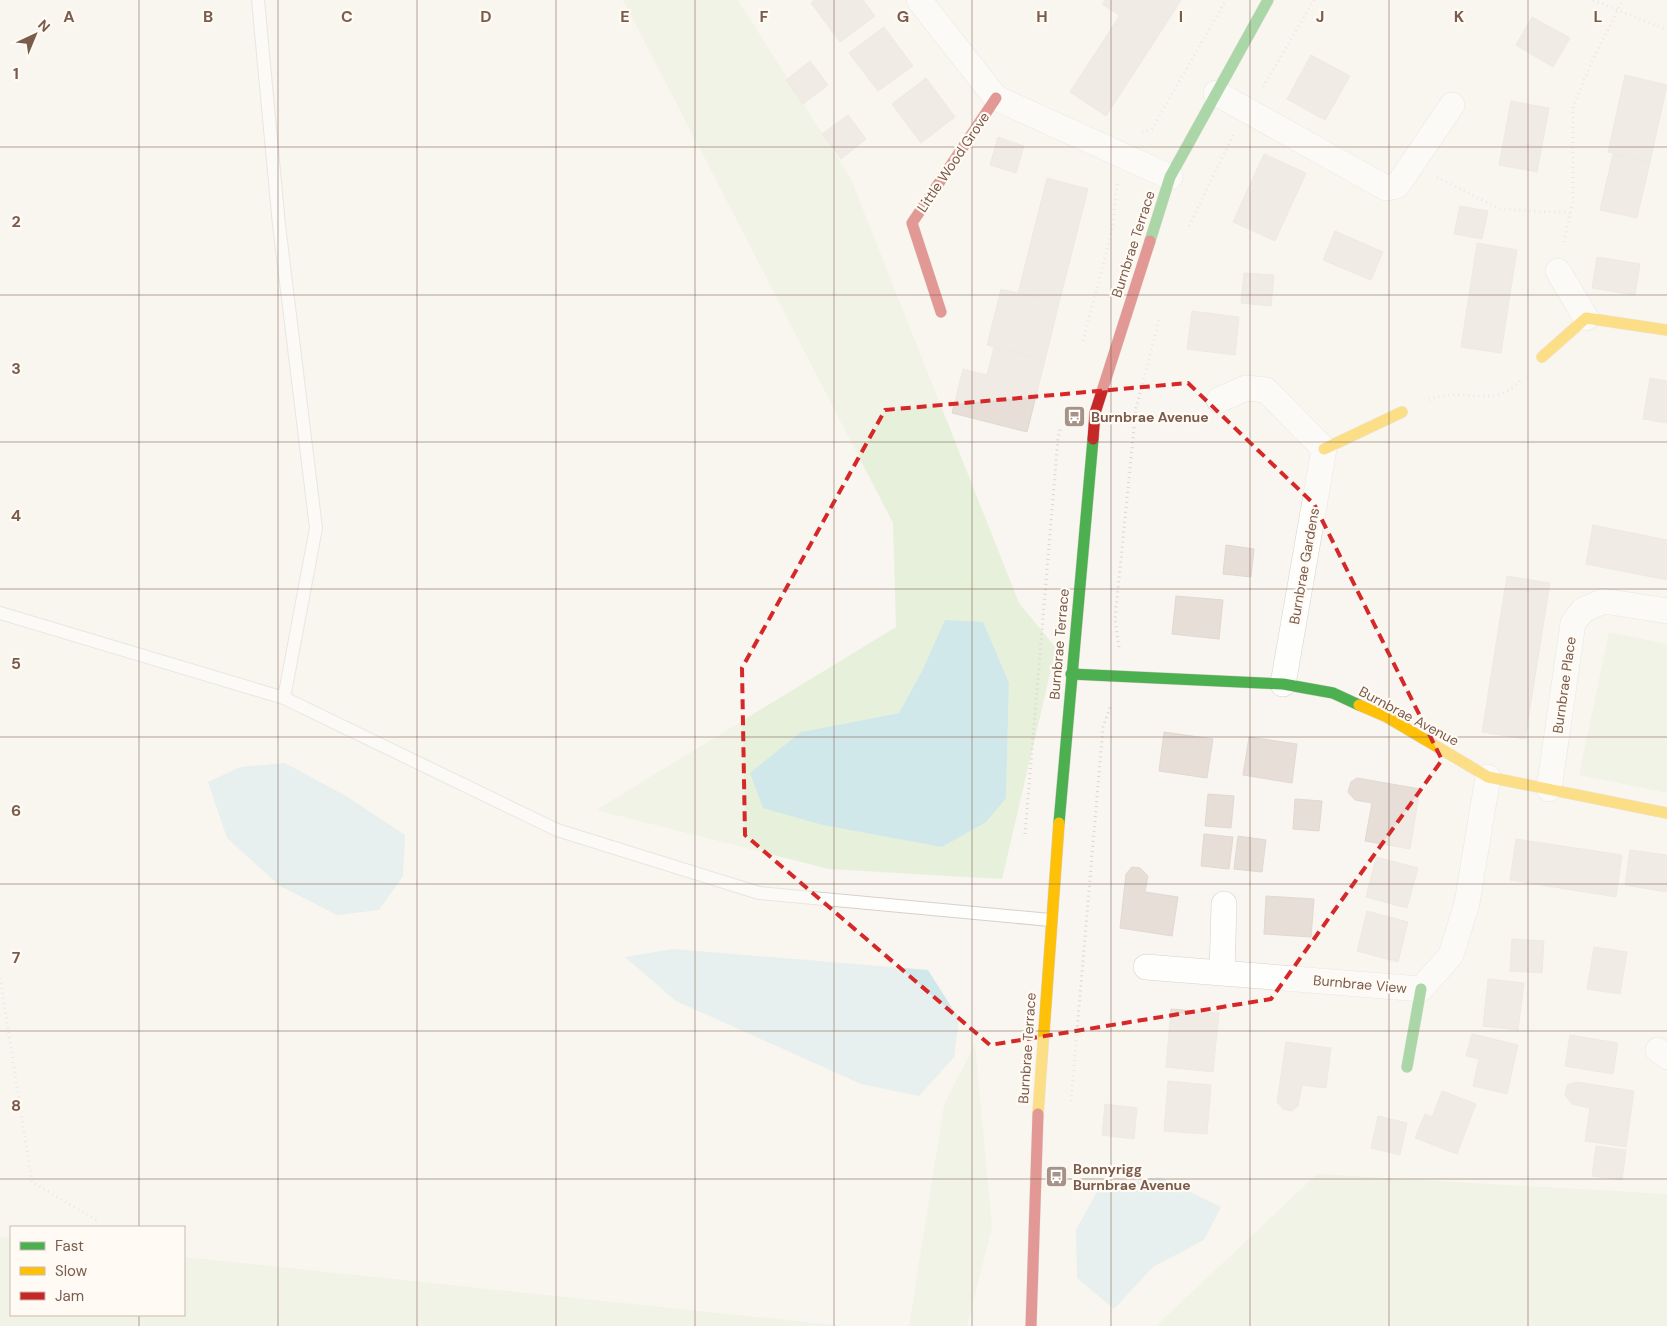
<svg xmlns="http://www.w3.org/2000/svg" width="1667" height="1326" viewBox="0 0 1667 1326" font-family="'DM Sans',sans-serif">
<rect width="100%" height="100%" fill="#f9f5f0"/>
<!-- green -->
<g fill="#e7f0db" fill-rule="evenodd">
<path d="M623,0h115l113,179 168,424 37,45 -54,231 -173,-10 -233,-59 300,-183 -3,-104zM923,669l86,14 -3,115 -130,35 -53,-8 -22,-93 98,-19z"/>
<path d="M1609,632l58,12v149l-88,-18z"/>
<path d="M975,1044l17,183 -25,99h-58l35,-221z"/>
<path d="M1317,1174l350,20v132h-511z"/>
<path d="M0,1237l11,1v77h173v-58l658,69h-842z"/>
</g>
<!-- water -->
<g fill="#d0e8ea">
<path d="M945,620l38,2 26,61 -3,115 -20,24 -44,25 -119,-22 -60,-17 -13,-35 51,-41 98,-19 24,-44z"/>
<path d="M285,763l61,33 59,39 -2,41 -24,34 -42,5 -57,-29 -53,-48 -19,-56 32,-15z"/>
<path d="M673,949l255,21 31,49 -5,38 -35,39 -58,-12 -185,-83 -51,-44z"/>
<path d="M1159,1177l62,30 -17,33 -51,27 -39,42 -37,-31 -1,-48 23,-42z"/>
</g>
<!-- building -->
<g fill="#e6ded7" stroke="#e2d8d2">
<path d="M815,0h48l12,16 -35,26 -29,-39z"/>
<path d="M1105,0h76l-25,39 -54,-35z"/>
<path d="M1120,15l36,24 -50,77 -36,-24z"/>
<path d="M1532,17l38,21 -17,29 -37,-22z"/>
<path d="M884,27l29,39 -35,25 -29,-38z"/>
<path d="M1311,55l39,21 -25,44 -38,-21z"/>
<path d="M810,61l18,24 -25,19 -17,-24z"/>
<path d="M1625,75l42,10 -17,77 -42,-10z"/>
<path d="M926,78l29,39 -34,26 -29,-39z"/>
<path d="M1511,101l38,7 -12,64 -38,-7z"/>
<path d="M848,115l18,24 -25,20 -19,-25z"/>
<path d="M998,137l26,9 -8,27 -26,-8z"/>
<path d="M1264,154l42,19 -31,68 -42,-19z"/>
<path d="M1613,154l37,8 -13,56 -37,-8z"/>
<path d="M1047,178l41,11 -29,114 -41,-10z"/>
<path d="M1460,206l28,5 -6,28 -28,-5z"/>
<path d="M1335,231l48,21 -12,28 -48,-20z"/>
<path d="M1477,243l40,7 -16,103 -40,-6z"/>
<path d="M1597,257l43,7 -5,31 -43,-7z"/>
<path d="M1244,273l30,2 -3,31 -30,-3z"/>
<path d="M1001,289l58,14 -14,57 -58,-15z"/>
<path d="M1192,311l47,6 -4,38 -48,-6z"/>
<path d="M994,347l51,13 -18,72 -75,-19 11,-44 24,6z"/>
<path d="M1650,378l17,3v42l-24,-4z"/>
<path d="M1593,525l74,15v40l-81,-16z"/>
<path d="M1226,545l28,4 -3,28 -28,-3z"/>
<path d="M1507,576l43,7 -25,156 -43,-7z"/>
<path d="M1176,596l47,4 -4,39 -47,-5z"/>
<path d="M1164,732l49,7 -6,39 -48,-7z"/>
<path d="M1249,737l48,7 -5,39 -49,-8z"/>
<path d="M1357,778l63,11 -10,60 -45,-8 7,-38 -17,-3 -7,-8 3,-10z"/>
<path d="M1208,794l26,2 -3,32 -26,-2z"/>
<path d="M1295,799l27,2 -3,30 -26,-2z"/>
<path d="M1204,834l29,3 -4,32 -28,-3z"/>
<path d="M1238,836l28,4 -4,32 -28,-3z"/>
<path d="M1516,839l106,16 -6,42 -106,-17z"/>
<path d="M1630,850l37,5v37l-42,-7z"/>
<path d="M1376,857l42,11 -11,40 -41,-11z"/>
<path d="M1132,867l8,1 8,8 -3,16 33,5 -6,39 -52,-8 6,-54z"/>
<path d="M1266,896l48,3 -3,38 -47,-3z"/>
<path d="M1367,911l41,11 -10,40 -41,-11z"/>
<path d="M1512,939l32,2 -2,32 -32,-2z"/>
<path d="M1594,947l33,5 -7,42 -33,-5z"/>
<path d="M1488,979l36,4 -6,47 -35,-4z"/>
<path d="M1171,1009l48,4 -6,59 -47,-5z"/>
<path d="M1472,1034l46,11 -11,49 -34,-8 6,-27 -13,-3z"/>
<path d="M1570,1035l48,8 -5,31 -48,-8z"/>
<path d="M1286,1042l45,6 -5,40 -24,-3 -4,21 -6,5 -9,-2 -6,-7z"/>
<path d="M1168,1081l43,4 -4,49 -43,-3z"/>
<path d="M1576,1082l58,9 -8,56 -41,-6 5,-33 -18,-4 -7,-9 2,-10z"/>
<path d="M1442,1091l34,13 -19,50 -42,-16 10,-24 7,3z"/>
<path d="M1105,1104l32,4 -3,31 -32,-4z"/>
<path d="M1378,1116l29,7 -7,32 -29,-7z"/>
<path d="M1596,1146l30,4 -4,30 -30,-4z"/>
</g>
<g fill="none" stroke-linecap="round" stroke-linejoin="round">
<defs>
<g id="lane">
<path d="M258,0l21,225 37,303 -32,170"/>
<path d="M0,613l284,85 273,132 202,63 291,27"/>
</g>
<g id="street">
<path d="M919,0l77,98 174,79"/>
<path d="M1216,93l170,95 11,-2 55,-81"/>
<path d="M1558,271l28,47"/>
<path d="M1219,400l27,-12 20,2 58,59 -41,235"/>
<path d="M1549,789l24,-166 10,-13 21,-9 63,10"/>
<path d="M1146,967l275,22 30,-34 16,-52 21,-126"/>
<path d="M1222,972l2,-68"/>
<path d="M1658,1050l9,7"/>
</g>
<g id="fast">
<path d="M1150,241l20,-64 98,-177"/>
<path d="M1071,674l212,10 50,9 26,12"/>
<path d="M1059,823l34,-384"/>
<path d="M1407,1067l14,-78"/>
</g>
<g id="slow">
<path d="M1542,357l44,-39 81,12"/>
<path d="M1324,449l78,-37"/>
<path d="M1359,705l28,12 101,60 179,36"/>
<path d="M1038,1114l21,-291"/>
</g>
<g id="jam">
<path d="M941,312l-29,-89 84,-125"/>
<path d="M1093,439l2,-26 55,-172"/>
<path d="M1031,1326l7,-212"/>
</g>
</defs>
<!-- lane casing -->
<use href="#lane" stroke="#d7d1cb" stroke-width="14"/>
<!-- street casing -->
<use href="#street" stroke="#d7d1cb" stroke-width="26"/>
<!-- fast casing -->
<use href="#fast" stroke="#d9d2cb" stroke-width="12"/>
<!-- slow casing -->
<use href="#slow" stroke="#d9d2cb" stroke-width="12"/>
<!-- jam casing -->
<use href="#jam" stroke="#d9d2cb" stroke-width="12"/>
<!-- path -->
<g stroke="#dcd5d0" stroke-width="3" stroke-dasharray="1 4" stroke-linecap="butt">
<path d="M1593,0l74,30"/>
<path d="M1263,87l51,-87"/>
<path d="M1142,132l10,-3 74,-129"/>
<path d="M1437,177l63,32 70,4"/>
<path d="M1189,226l44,-91"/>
<path d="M1564,242l9,-41v-94l20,-48 30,-59"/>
<path d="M1083,341l29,-110 5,-47"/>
<path d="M1429,400c32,-15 64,11 92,-20"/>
<path d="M1119,647l-4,-28 21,-211 24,-91"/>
<path d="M1025,834l33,-396 3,-11"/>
<path d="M0,978l32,204 66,39"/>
<path d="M1071,1101l32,-374 8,-22"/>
</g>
<!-- lane -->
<use href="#lane" stroke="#fefefd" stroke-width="12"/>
<!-- street -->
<use href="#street" stroke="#fefefd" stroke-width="25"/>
<!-- fast -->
<use href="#fast" stroke="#4caf50" stroke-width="11"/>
<!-- slow -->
<use href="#slow" stroke="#ffc107" stroke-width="11"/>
<!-- jam -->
<use href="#jam" stroke="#c62828" stroke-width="11"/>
</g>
<!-- marked area -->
<path d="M0 0H1667V1326H0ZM1188,383l126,121 128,256 -171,239 -281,46 -245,-210 -3,-167 143,-258z" fill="#f9f5f0" fill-opacity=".55" fill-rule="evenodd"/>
<path fill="none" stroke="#d62828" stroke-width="4" stroke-dasharray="10 6" stroke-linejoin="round" d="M1188,383l126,121 128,256 -171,239 -281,46 -245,-210 -3,-167 143,-258z"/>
<!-- grid -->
<path fill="none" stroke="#7a5c4d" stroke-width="1" stroke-opacity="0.55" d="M139,0v1227M278,0v1326M417,0v1326M556,0v1326M695,0v1326M834,0v1326M972,0v1326M1111,0v1326M1250,0v1326M1389,0v1326M1528,0v1326M0,147h1667M0,295h1667M0,442h1667M0,589h1667M0,737h1667M0,884h1667M0,1031h1667M0,1179h1667M139,1315v11"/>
<!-- icons -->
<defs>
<symbol id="bus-square" viewBox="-11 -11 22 22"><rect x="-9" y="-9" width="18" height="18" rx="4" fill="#a69286" stroke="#fffaf3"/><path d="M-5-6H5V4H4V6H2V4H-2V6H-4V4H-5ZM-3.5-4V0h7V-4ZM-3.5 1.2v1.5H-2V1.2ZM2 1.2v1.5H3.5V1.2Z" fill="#fff"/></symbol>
</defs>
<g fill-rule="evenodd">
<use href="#bus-square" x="1062" y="404" width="25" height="25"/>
<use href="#bus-square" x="1044" y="1164" width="25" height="25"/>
</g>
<g text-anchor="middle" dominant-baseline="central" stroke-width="4.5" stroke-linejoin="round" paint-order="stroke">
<!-- street labels -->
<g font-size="14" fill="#7a5c4d" stroke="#fffaf3">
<text transform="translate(953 162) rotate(-56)">Little Wood Grove</text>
<text transform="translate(1133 244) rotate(-72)">Burnbrae Terrace</text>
<text transform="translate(1304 566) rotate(-80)">Burnbrae Gardens</text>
<text transform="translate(1059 644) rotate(-85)">Burnbrae Terrace</text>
<text transform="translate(1564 685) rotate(-82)">Burnbrae Place</text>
<text transform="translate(1409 716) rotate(28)">Burnbrae Avenue</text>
<text transform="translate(1360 984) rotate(5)">Burnbrae View</text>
<text transform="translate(1027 1048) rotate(-86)">Burnbrae Terrace</text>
</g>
<!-- poi labels -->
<g font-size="14" font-weight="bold" fill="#7a5c4d" stroke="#fffaf3" text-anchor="start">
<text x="1091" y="417">Burnbrae Avenue</text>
<text x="1073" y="1169">Bonnyrigg<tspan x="1073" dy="16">Burnbrae Avenue</tspan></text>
</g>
</g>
<g font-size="16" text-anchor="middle" font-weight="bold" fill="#7a5c4d" stroke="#fffaf3" stroke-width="4.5" stroke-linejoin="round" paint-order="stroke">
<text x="69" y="22">A</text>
<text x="208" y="22">B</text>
<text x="347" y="22">C</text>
<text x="486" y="22">D</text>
<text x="625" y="22">E</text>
<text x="764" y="22">F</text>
<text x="903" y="22">G</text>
<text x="1042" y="22">H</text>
<text x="1181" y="22">I</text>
<text x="1320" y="22">J</text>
<text x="1459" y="22">K</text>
<text x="1598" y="22">L</text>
<text x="16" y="79">1</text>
<text x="16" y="227">2</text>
<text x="16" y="374">3</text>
<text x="16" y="521">4</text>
<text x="16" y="669">5</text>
<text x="16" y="816">6</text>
<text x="16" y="963">7</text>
<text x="16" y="1111">8</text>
</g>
<!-- legend -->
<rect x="10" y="1226" width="175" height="90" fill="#fffaf3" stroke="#cabbb1"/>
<rect x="20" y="1242" width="25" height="8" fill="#4caf50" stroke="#cabbb1"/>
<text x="55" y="1251" font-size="15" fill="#7a5c4d">Fast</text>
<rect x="20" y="1267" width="25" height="8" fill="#ffc107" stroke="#cabbb1"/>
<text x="55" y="1276" font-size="15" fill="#7a5c4d">Slow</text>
<rect x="20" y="1292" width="25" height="8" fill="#c62828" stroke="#cabbb1"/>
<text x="55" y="1301" font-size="15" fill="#7a5c4d">Jam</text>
<!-- north arrow -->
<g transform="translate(35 35) rotate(44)" stroke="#fffaf3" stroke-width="4" paint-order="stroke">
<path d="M0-4L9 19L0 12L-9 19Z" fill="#7a5c4d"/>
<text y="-8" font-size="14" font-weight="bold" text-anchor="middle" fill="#7a5c4d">N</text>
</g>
</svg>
